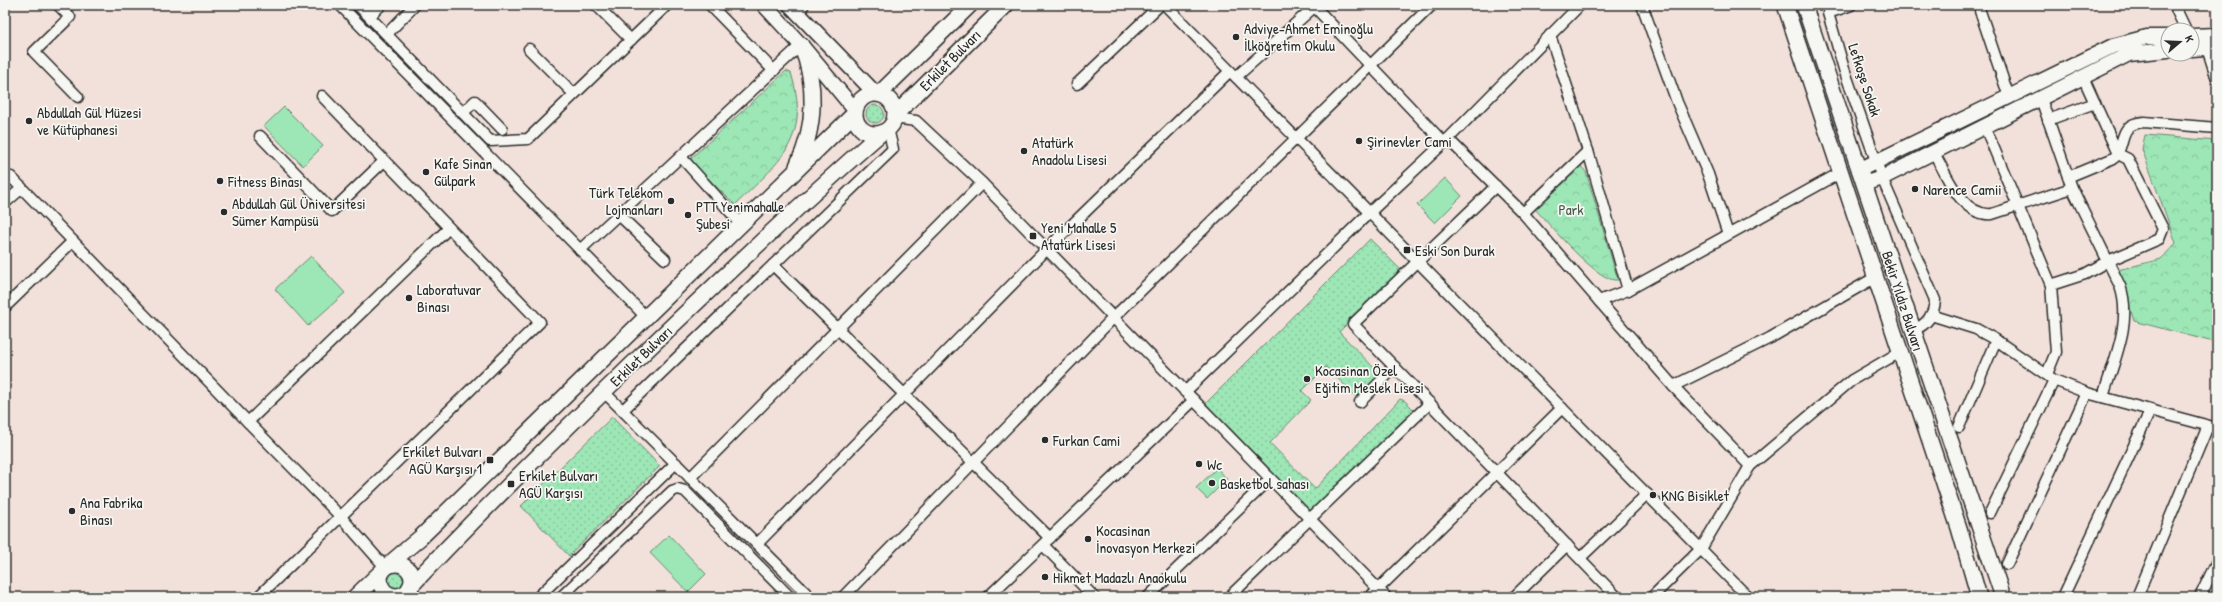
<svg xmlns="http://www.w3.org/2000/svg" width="2222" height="602" viewBox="0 0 2222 602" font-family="'Patrick Hand',sans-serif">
<defs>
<pattern id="grass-dots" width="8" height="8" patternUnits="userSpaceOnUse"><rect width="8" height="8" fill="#9de6b5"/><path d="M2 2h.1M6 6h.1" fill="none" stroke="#87c59c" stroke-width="1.8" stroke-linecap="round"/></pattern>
<pattern id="park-crowns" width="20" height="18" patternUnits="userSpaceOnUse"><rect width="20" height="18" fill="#9de6b5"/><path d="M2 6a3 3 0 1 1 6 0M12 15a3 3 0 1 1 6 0" fill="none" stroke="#87c59c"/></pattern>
</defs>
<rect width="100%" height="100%" fill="#f2e1da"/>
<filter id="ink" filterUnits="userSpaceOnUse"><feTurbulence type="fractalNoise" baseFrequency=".025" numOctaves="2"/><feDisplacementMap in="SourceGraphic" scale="8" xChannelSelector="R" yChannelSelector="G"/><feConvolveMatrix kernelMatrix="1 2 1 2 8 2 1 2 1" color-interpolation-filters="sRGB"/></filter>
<g filter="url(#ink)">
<!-- grass -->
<g fill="url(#grass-dots)" stroke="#648870">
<circle cx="875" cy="114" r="9"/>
<path d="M1370,239l31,31 -62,62 42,43 -23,23 -32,-31 -24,24 9,9 -41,43 45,46 85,-90 5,2 10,10 -106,105 -107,-109z"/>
<path d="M612,417l48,49 -91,90 -48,-50z"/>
<circle cx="396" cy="580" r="8"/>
</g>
<!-- park -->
<g fill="url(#park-crowns)" stroke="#648870">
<path d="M786,71l5,2c21,67 -13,90 -56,132l-46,-45z"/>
<path d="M2145,135l72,6v202l-83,-22 -16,-51 43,-11 15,-16 -34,-94z"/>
<path d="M1579,164l7,8 32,108c-19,4 -69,-56 -83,-71z"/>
</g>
<!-- pitch -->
<g fill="#9de6b5" stroke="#648870">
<path d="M284,107l39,39 -20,20 -39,-40z"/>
<path d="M1445,178l17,18 -27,27 -18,-18z"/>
<path d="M311,256l34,37 -37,33 -33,-37z"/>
<path d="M1217,468l10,11 -20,20 -11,-11z"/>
<path d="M669,535l37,39 -18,18 -38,-39z"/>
</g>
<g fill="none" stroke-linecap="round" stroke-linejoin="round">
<defs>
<g id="street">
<path d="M58,5l12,12 -36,35 44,45"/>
<path d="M340,5l306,312"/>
<path d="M358,5l132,136 38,-2 139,-134"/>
<path d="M596,5l35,35"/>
<path d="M710,5l64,66"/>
<path d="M1165,5l583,592"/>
<path d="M1313,5l131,138"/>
<path d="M1642,5l35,97 31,72 20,60"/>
<path d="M1851,5l-23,8 16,56 38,109 53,122c-1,15 -8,25 -22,30"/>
<path d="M2174,5l12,25"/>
<path d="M1980,11l29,86"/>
<path d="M797,12l7,-7"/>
<path d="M370,16l11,-11"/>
<path d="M387,34l28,-29"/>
<path d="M1550,35l38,116 40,139"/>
<path d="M2207,48l10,31"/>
<path d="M529,49l45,45"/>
<path d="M1236,77l78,-70"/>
<path d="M1077,84l83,-79"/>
<path d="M2041,99l31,89 48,98c13,36 -7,76 -17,111"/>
<path d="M463,113l12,-12 27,28"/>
<path d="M894,118l22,3 66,62 404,414"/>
<path d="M2048,120l47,-17"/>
<path d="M1985,127l66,158 5,67 -9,22"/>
<path d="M260,136l72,75 52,-50"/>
<path d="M1448,139l75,74 76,88 29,-11 212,-117"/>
<path d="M1933,151c13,22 28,66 59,63l80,-26"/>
<path d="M681,157l60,67"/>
<path d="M2068,177l46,-19c13,-13 2,-34 30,-36l73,6"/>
<path d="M5,182l6,-5 237,245"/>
<path d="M1496,186l-143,138 264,273"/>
<path d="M5,203l17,-15"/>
<path d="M1523,213l65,-62"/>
<path d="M619,215l46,44"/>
<path d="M580,250l221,-205"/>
<path d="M773,265l277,273"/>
<path d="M2051,285l34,-11 23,-13 51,-22 4,-10 -35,-70 -10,-5 -35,-77"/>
<path d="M1599,301l74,85"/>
<path d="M5,307l68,-66"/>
<path d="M1931,315l45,14 20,11 58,40 33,13 130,35"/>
<path d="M604,392l206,205"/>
<path d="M1185,392l184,-179 79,-74 132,-134"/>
<path d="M1360,402l35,-35"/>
<path d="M623,410l270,-261 -5,-20"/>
<path d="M1959,427l37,-87"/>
<path d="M1750,466l102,-86 48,-28"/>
<path d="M690,478l292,-295"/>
<path d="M1990,513l64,-133"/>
<path d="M757,544l289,-294 184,-179"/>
<path d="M1043,545l51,52"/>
<path d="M1580,558l67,-64"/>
<path d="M2007,564l80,-171"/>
<path d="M385,567l-44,-50 -93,-95 201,-194"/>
<path d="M258,597l282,-275 -218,-226"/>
<path d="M538,597l138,-134"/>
<path d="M561,597l111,-106 6,-2 7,2 105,106"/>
<path d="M843,597l270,-279 319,-313"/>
<path d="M988,597l206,-197"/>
<path d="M1148,597l122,-118"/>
<path d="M1229,597l201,-194"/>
<path d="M1370,597l192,-189"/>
<path d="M1514,597l53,-52"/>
<path d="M1652,597l49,-48 49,-83 -77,-80 97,-48 106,-61"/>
<path d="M2063,597l88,-188"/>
<path d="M2137,597l71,-171"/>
<path d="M2200,597l17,-36"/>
</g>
<g id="secondary">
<path d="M764,5l37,40 54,65"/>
<path d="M790,5l86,89"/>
<path d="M2192,36l25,-1"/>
<path d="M2192,49l25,-2"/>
<path d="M1859,170l254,-124 34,-9h21"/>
<path d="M1864,184l18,-6 247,-124 39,-4"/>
</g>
<g id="primary">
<path d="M1785,5l174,523 20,69"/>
<path d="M1804,5l199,592"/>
<circle cx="875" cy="114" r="20"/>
<path d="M879,94l91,-89"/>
<path d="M895,115l111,-110"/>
<path d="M797,166c19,-38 20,-83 4,-121"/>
<circle cx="396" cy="580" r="16"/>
<path d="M388,565l33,-28 434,-424"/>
<path d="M410,587c77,-82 158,-161 239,-239 76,-73 152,-145 231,-214"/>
<path d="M355,597l27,-26"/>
</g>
</defs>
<!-- street casing -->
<use href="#street" stroke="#2b2b2b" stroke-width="13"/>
<!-- secondary casing -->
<use href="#secondary" stroke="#2b2b2b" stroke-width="17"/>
<!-- primary casing -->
<use href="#primary" stroke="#2b2b2b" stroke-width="18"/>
<!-- street -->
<use href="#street" stroke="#f6f6f2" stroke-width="10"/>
<!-- secondary -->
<use href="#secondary" stroke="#f6f6f2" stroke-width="14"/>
<!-- primary -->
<use href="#primary" stroke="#f6f6f2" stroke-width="15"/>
</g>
</g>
<!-- markers -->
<g fill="#2b2b2b" stroke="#f6f6f2" stroke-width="1.5">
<circle cx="1236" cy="37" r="4"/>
<circle cx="29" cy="121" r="4"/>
<circle cx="1359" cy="141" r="4"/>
<circle cx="1024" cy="151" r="4"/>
<circle cx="426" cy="172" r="4"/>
<circle cx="220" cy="181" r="4"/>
<circle cx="1915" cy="189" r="4"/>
<circle cx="671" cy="201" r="4"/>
<circle cx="224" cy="212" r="4"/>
<circle cx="688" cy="215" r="4"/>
<rect x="1029" y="232" width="8" height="8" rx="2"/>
<rect x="1403" y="246" width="8" height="8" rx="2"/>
<circle cx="409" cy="298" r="4"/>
<circle cx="1307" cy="379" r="4"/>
<circle cx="1045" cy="440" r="4"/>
<rect x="486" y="456" width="8" height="8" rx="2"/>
<circle cx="1199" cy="464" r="4"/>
<circle cx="1212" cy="483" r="4"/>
<rect x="507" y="480" width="8" height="8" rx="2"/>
<circle cx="1653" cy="495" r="4"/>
<circle cx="72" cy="511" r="4"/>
<circle cx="1088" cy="539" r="4"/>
<circle cx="1045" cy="577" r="4"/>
</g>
<g text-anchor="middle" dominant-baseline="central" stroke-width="3.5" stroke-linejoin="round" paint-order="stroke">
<!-- poi labels -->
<g font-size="15" fill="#2b2b2b" stroke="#f6f6f2" text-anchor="start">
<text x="1244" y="28">Adviye-Ahmet Eminoğlu<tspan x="1244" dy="17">İlköğretim Okulu</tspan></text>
<text x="37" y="112">Abdullah Gül Müzesi<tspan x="37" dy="17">ve Kütüphanesi</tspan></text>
<text x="1367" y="141">Şirinevler Cami</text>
<text x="1032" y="142">Atatürk<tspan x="1032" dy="17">Anadolu Lisesi</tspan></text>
<text x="434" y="163">Kafe Sinan<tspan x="434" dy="17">Gülpark</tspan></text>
<text x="228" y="181">Fitness Binası</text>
<text x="1923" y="189">Narence Camii</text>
<text x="663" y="192" text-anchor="end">Türk Telekom<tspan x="663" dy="17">Lojmanları</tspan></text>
<text x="232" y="203">Abdullah Gül Üniversitesi<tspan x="232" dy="17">Sümer Kampüsü</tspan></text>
<text x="696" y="206">PTT Yenimahalle<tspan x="696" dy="17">Şubesi</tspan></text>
<text x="1041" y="227">Yeni Mahalle 5<tspan x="1041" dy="17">Atatürk Lisesi</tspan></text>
<text x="1415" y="250">Eski Son Durak</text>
<text x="417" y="289">Laboratuvar<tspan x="417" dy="17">Binası</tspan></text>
<text x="1315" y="370">Kocasinan Özel<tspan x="1315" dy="17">Eğitim Meslek Lisesi</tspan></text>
<text x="1053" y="440">Furkan Cami</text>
<text x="482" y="451" text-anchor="end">Erkilet Bulvarı<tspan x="482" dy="17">AGÜ Karşısı 1</tspan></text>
<text x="1207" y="464">Wc</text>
<text x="519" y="475">Erkilet Bulvarı<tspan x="519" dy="17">AGÜ Karşısı</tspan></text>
<text x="1220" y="483">Basketbol sahası</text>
<text x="1661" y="495">KNG Bisiklet</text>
<text x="80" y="502">Ana Fabrika<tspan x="80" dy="17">Binası</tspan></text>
<text x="1096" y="530">Kocasinan<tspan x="1096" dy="17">İnovasyon Merkezi</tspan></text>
<text x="1053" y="577">Hikmet Madazlı Anaokulu</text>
</g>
<!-- street labels -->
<g font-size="15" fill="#2b2b2b" stroke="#f6f6f2">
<text transform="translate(950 60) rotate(-45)">Erkilet Bulvarı</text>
<text transform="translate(1865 80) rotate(72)">Lefkoşe Sokak</text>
<text transform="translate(1903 301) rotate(72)">Bekir Yıldız Bulvarı</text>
<text transform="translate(641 356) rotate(-44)">Erkilet Bulvarı</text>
</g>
<!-- park labels -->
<g font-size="15" fill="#485a4e" stroke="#f6f6f2">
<text x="1571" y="209">Park</text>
</g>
</g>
<!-- margin -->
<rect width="2222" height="602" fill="none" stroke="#f6f6f2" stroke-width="20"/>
<rect x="10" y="10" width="2202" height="582" fill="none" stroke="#2b2b2b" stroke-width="1.5" filter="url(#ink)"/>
<!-- north arrow -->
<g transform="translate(2180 42) rotate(71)"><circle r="19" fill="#f6f6f2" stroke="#a5a5a2"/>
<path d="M0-3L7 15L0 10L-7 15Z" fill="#2b2b2b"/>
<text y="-6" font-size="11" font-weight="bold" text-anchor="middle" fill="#2b2b2b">K</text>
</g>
</svg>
